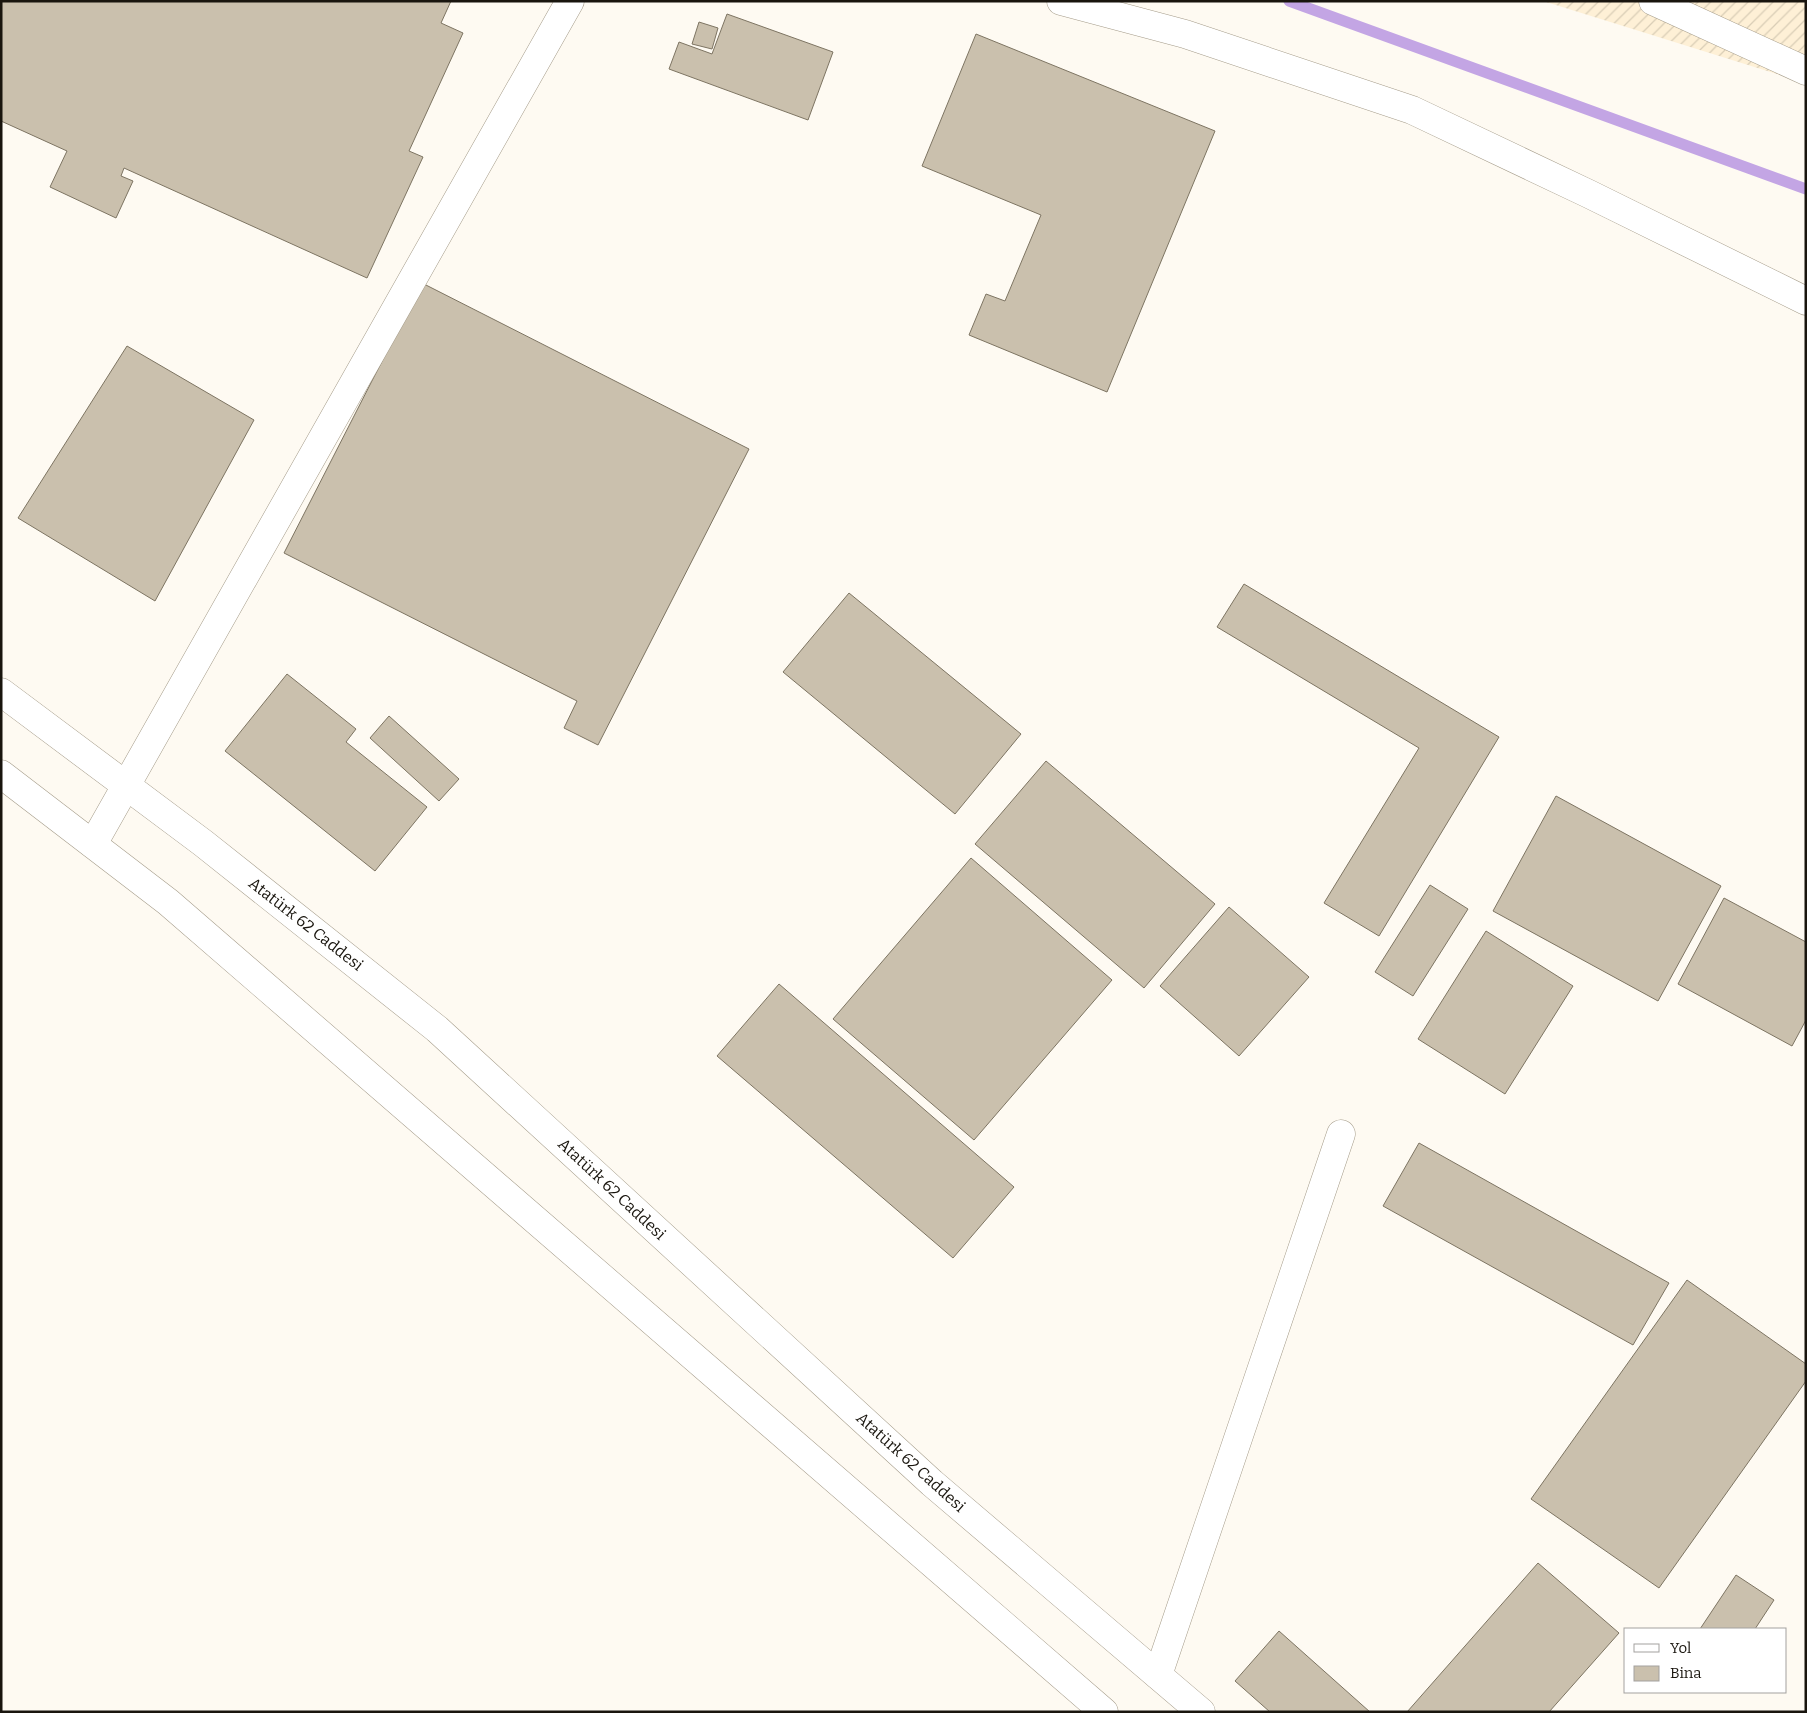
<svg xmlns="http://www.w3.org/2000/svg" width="1807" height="1713" viewBox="0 0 1807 1713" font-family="Bitter,serif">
<defs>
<pattern id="industrial-furrows" width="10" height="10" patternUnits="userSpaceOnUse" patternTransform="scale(1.25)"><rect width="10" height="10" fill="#fef0d6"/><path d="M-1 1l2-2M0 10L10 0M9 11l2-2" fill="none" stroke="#d9cdb6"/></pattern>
</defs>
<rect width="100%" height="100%" fill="#fefaf2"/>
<!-- industrial -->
<path fill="url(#industrial-furrows)" d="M1543,1h263v82z"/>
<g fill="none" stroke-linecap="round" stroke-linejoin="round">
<!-- stream -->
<path stroke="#c3a5e4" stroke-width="11" d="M1289,1l517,188"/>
</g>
<!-- building -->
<g fill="#cac0ad" stroke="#7d7462">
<path d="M1,1h450l-10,22 22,10 -54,118 14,6 -56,121 -243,-110 -3,8 12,5 -17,37 -66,-31 17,-36 -66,-30z"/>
<path d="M727,14l106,38 -25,68 -139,-51 10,-27 33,12z"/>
<path d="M699,22l19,6 -6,21 -20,-5z"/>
<path d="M976,34l239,97 -108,261 -138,-57 17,-41 19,7 36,-86 -119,-49z"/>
<path d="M422,283l327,166 -151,296 -34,-17 13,-27 -293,-148z"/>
<path d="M127,346l127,74 -99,181 -137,-83z"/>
<path d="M1244,584l255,153 -120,199 -55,-33 95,-155 -202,-121z"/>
<path d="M849,593l172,141 -66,80 -172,-142z"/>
<path d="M287,674l69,55 -10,13 81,65 -52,64 -150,-120z"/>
<path d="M389,716l70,63 -20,22 -69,-63z"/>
<path d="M1046,761l169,143 -71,84 -169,-144z"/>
<path d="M1556,796l165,90 -63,115 -165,-90z"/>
<path d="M971,858l141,122 -138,160 -141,-121z"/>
<path d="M1430,885l38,24 -55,87 -38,-24z"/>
<path d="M1724,898l82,44v78l-14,26 -114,-62z"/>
<path d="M1229,907l80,70 -70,79 -79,-70z"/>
<path d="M1486,931l87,55 -68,108 -87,-55z"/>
<path d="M779,984l235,203 -61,71 -236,-202z"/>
<path d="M1419,1143l250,140 -36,62 -250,-139z"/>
<path d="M1687,1280l119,84v17l-147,207 -128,-89z"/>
<path d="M1538,1563l81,70 -70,79h-142z"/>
<path d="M1736,1575l38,25 -19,29h-55z"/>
<path d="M1279,1631l91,81h-100l-35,-31z"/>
</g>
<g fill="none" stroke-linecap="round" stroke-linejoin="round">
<defs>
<g id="minor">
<path d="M1061,1l124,33 227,76 177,84 217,107"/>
<path d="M1653,1l153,70"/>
<path d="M1,692l202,151 234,186 495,454 269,229"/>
<path d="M1,774l167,128 936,810"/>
<path d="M93,844l477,-843"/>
<path d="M1158,1675l183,-541"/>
</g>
</defs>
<!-- minor casing -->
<use href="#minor" stroke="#a59c8a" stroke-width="29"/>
<!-- minor -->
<use href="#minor" stroke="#fff" stroke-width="28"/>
</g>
<g text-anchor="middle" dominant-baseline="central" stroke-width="4" stroke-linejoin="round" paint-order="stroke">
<!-- street labels -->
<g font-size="16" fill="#19150e" stroke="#fff">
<text transform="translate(306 924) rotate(38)">Atatürk 62 Caddesi</text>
<text transform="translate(612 1189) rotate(43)">Atatürk 62 Caddesi</text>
<text transform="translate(911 1462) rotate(42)">Atatürk 62 Caddesi</text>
</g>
</g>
<!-- border -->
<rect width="1807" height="1713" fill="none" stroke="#19150e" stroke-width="5"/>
<!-- legend -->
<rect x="1624" y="1628" width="162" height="65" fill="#ffffff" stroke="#a3a19f"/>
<rect x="1634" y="1644" width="25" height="8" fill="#ffffff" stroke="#a3a19f"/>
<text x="1670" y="1653" font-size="15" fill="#19150e">Yol</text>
<rect x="1634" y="1666" width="25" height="15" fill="#cac0ad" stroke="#a3a19f"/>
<text x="1670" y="1678" font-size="15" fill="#19150e">Bina</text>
</svg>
